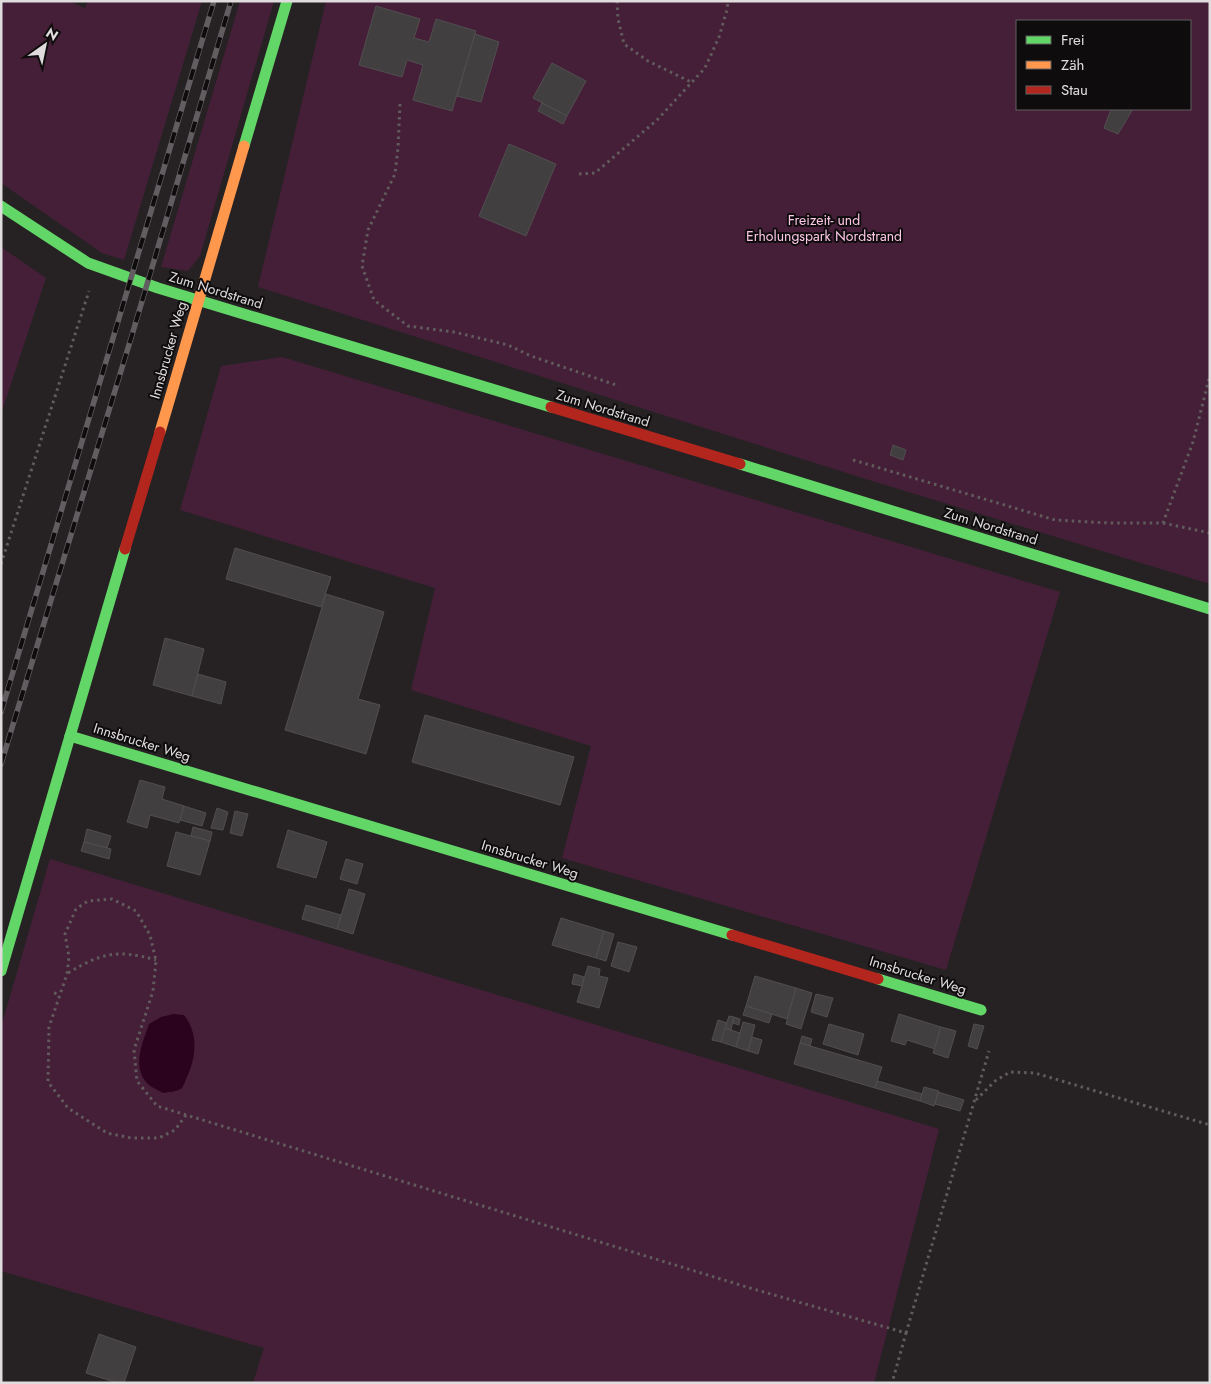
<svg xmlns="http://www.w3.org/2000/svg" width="1211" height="1384" viewBox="0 0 1211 1384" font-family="Jost,sans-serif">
<rect width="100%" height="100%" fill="#262224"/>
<!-- green -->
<g fill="#451f37" fill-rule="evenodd">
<path d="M1,1h67l17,7 3,-7h114l-78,259 -22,-7 -101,-70z"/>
<path d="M240,1h34l-74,255 -12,15 -27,-4z"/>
<path d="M326,1h884v583l-341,-104 -611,-193zM1017,21h173v88h-173z"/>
<path d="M1,247l45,31 -45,136z"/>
<path d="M282,357l778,235 -114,378 -384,-112 29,-112 -180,-56 24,-102 -255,-78 41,-144z"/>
<path d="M50,859l889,270 -65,254h-621l11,-35 -263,-77v-244z"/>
</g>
<!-- water -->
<path fill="#2c031f" d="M174,1014l10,1c15,19 12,42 3,62 -2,4 -3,8 -5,11 -5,4 -13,4 -19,5 -5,-3 -13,-6 -17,-11 -14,-17 -3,-40 3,-58l12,-7z"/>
<!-- building -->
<g fill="#423f40" stroke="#514e50">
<path d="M376,6l44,13 -6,19 15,4 7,-23 40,12 -24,80 -39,-11 10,-35 -16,-5 -5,17 -43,-12z"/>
<path d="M475,34l24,8 -18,60 -24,-6z"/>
<path d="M552,63l34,18 -19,35 -34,-18z"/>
<path d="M542,103l25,13 -4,8 -25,-13z"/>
<path d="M1111,109h22l-15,25 -14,-6z"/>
<path d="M509,144l47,20 -30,72 -47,-20z"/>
<path d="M893,445l13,5 -3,10 -13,-5z"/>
<path d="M235,548l96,29 -10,30 -95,-28z"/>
<path d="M326,594l58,18 -26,87 22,6 -14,49 -81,-24z"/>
<path d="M165,638l39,11 -12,47 -39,-11z"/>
<path d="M198,674l28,8 -5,22 -29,-8z"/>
<path d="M425,715l149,42 -14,48 -148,-43z"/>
<path d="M140,780l25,7 -3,12 22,7 -5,17 -29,-8 -3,13 -20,-6z"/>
<path d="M184,806l22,7 -4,13 -22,-6z"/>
<path d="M217,808l11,4 -5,18 -12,-2z"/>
<path d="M235,811l13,3 -6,22 -12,-3z"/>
<path d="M193,827l19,5 -2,9 -19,-5z"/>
<path d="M87,829l24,7 -4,12 -23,-6z"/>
<path d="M288,830l39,12 -11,36 -39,-11z"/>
<path d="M176,832l34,9 -10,34 -33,-9z"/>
<path d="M84,842l27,7 -2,10 -28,-8z"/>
<path d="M346,859l17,5 -6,20 -17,-5z"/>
<path d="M349,889l16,5 -12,40 -16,-5z"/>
<path d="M306,905l35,10 -4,14 -35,-10z"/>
<path d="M561,918l43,13 -8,27 -44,-13z"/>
<path d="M604,931l10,3 -8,27 -10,-3z"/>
<path d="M618,942l19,5 -8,25 -18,-6z"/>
<path d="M588,966l12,3 -1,7 9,2 -9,30 -22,-6z"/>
<path d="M574,974l10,3 -2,9 -10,-2z"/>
<path d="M755,976l41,12 -9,31 -41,-13z"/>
<path d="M796,988l16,5 -11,36 -15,-5z"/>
<path d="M816,994l17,4 -6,19 -16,-5z"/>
<path d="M746,1006l26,8 -3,9 -26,-8z"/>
<path d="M899,1014l42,13 -6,22 -28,-9 -2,5 -14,-4z"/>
<path d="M729,1016l5,1 -3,13 -6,-2z"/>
<path d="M734,1017l6,2 -1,6 -6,-2z"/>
<path d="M718,1020l9,3 -6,19 -9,-2z"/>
<path d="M743,1022l12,3 -7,26 -12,-4z"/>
<path d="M829,1024l35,10 -6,21 -35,-11z"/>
<path d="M974,1024l10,2 -7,23 -9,-3z"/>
<path d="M941,1027l15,4 -8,27 -15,-5z"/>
<path d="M725,1028l15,5 -4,14 -15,-5z"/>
<path d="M802,1036l10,3 -2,7 -10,-3z"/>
<path d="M752,1037l10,3 -4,14 -10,-3z"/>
<path d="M800,1043l82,24 -7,21 -81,-24z"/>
<path d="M878,1081l44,13 -2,7 -45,-13z"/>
<path d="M924,1087l15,4 -5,15 -14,-5z"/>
<path d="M938,1092l26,8 -4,11 -25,-7z"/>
<path d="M99,1334l37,13 -12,36h-6l-32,-10z"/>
</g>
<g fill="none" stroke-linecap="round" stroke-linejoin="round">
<!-- path -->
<g stroke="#615b5e" stroke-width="3" stroke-dasharray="2.5 4" stroke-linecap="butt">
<path d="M617,1l1,18 6,25 24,17 43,21"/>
<path d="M400,104l-2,44 -3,26 -27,56 -6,36 12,34 34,26 46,6 54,13 23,11 88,30"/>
<path d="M579,174l16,-1 62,-53 48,-52 14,-31 8,-27 1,-9"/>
<path d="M853,460l202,60 54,3h54l30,-81 17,-67"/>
<path d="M1163,523l47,10"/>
<path d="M1,564l88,-273"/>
<path d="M68,973c33,-20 50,-24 88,-13"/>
<path d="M54,993l6,1"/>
<path d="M976,1100l19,-19 15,-9 25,1 175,52"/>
<path d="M186,1115l-11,15 -16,8h-28l-24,-5 -39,-25 -20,-26 1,-55 18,-53 2,-17 -4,-23 11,-25 12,-8 24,-2 24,12 14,24 6,26 -3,30 -19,59 3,31 20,25 593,182 156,45 -14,50"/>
<path d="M906,1333l83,-282"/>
</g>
<!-- fast -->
<g stroke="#63d668" stroke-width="11">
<path d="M244,146l43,-145"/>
<path d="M1,206l87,57 70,25 393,119"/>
<path d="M740,464l470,145"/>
<path d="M70,736l662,199"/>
<path d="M1,971l124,-422"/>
<path d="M878,979l103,31"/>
</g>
<!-- slow -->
<path stroke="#ff974d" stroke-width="11" d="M160,432l84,-286"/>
<!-- jam -->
<g stroke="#b3261e" stroke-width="11">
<path d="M551,407l189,57"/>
<path d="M125,549l35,-117"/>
<path d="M732,935l146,44"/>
</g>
<defs>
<g id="rail">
<path d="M1,712l213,-711"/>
<path d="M1,764l131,-429 99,-334"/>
</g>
</defs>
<!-- rail casing -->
<use href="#rail" stroke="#625d60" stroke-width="5.5"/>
<!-- rail -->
<use href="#rail" stroke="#0e0c0d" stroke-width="4" stroke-dasharray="11" stroke-linecap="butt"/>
</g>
<g text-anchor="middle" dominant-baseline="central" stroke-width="4" stroke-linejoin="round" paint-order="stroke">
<!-- park labels -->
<g font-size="14" fill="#fec7e6" stroke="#0e0c0d">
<text x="824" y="220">Freizeit- und<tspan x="824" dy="16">Erholungspark Nordstrand</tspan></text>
</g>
<!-- street labels -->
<g font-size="14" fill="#e0dcde" stroke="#0e0c0d">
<text transform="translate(216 290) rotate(17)">Zum Nordstrand</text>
<text transform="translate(168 350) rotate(-74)">Innsbrucker Weg</text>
<text transform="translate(603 408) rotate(17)">Zum Nordstrand</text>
<text transform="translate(991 526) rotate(17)">Zum Nordstrand</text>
<text transform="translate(142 742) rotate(17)">Innsbrucker Weg</text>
<text transform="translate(530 859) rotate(17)">Innsbrucker Weg</text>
<text transform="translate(918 975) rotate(17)">Innsbrucker Weg</text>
</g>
</g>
<!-- border -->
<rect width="1211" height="1384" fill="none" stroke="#e0dcde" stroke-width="5"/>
<!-- legend -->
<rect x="1016" y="20" width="175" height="90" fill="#0e0c0d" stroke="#625f61"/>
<rect x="1026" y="36" width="25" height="8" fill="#63d668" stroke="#625f61"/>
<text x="1061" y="45" font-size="15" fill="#e0dcde">Frei</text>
<rect x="1026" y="61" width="25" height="8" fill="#ff974d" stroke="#625f61"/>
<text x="1061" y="70" font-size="15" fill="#e0dcde">Zäh</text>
<rect x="1026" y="86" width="25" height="8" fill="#b3261e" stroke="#625f61"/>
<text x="1061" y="95" font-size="15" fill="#e0dcde">Stau</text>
<!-- north arrow -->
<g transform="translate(45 45) rotate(33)" stroke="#0e0c0d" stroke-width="4" paint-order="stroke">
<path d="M0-4L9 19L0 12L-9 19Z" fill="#e0dcde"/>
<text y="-8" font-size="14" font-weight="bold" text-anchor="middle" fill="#e0dcde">N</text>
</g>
</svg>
